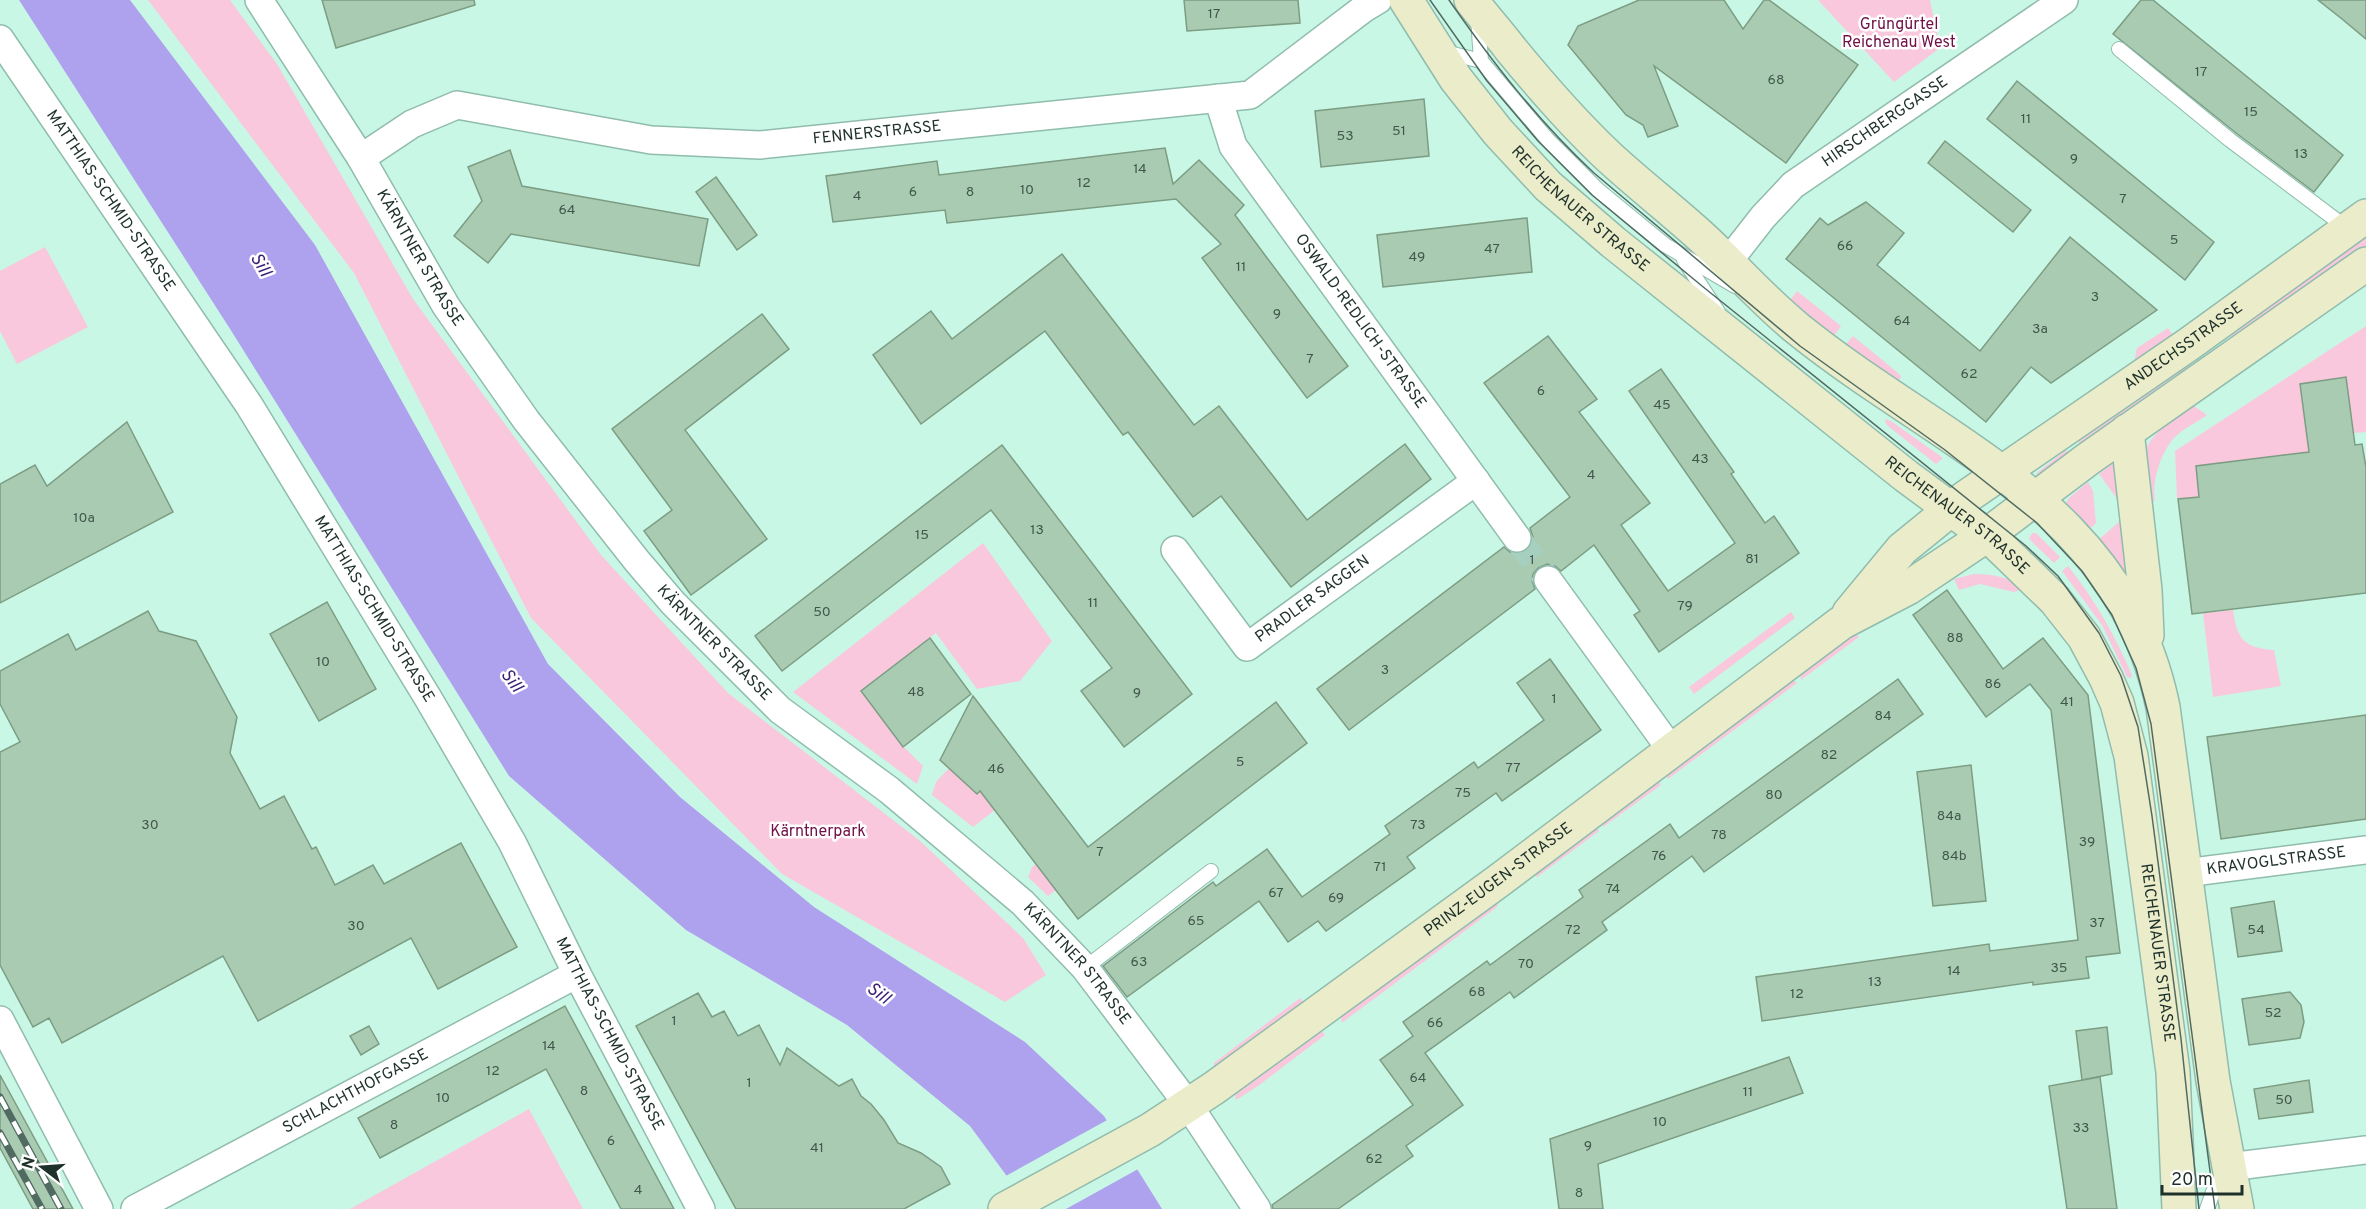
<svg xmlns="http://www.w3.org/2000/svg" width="2366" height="1209" viewBox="0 0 2366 1209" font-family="Overpass,sans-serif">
<rect width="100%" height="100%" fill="#c9f7e6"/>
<!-- green -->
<g fill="#f9c8dc">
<path d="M148,0h82l47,64 136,235 188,256 127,138 191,147 104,98 23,37 -41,27 -223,-128 -251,-256 -177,-345z"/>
<path d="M1818,0h112l10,48 -46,34z"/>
<path d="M2366,238v13l-132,90 -3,-4 2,-7z"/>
<path d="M45,247l43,80 -71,37 -17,-33v-60z"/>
<path d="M1797,291l44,35 -7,10 -45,-34z"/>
<path d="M2366,326v106l-12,1 -9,-56 -45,7 9,68 -113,14 3,31 -22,2 -2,-48z"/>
<path d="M2168,328l5,7 -1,3 -38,24 3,-14z"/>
<path d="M1853,336l45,37 3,3 -2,6 -53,-38z"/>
<path d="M2190,364l5,3 -111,85 -6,-10z"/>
<path d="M2194,406l13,9c-11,8 -25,14 -34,24 -13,16 -21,42 -18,62l-13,2c0,-15 -2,-33 2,-48 5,-22 32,-37 50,-49z"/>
<path d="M1886,419l5,2 52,37 -7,6 -48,-38 -3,-4z"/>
<path d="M2066,450l7,9 -36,19 -1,-3 2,-3z"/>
<path d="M2116,461l7,46 -24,-33z"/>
<path d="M2088,482l5,9 3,32 -8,8 -22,-28 3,-5z"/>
<path d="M2127,520l8,69 -38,-48 23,-20z"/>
<path d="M2032,533h4l24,24 -6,6 -25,-24z"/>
<path d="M983,543l69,98 -32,40 -43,8 -41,-56 -75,57 42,56 20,20 -6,18 -124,-92z"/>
<path d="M2068,566c27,34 47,69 64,109l-1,3 -4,-1 -25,-52 -40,-54z"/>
<path d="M1974,574c20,0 34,3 51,14l-11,4 -34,-8 -21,6 -5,-11z"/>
<path d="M2233,610c4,29 11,38 41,40l7,36 -68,11 -10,-84z"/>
<path d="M1791,612l4,6 -101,76 -5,-7z"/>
<path d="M1854,632l5,5 -58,43 -1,-8z"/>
<path d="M1791,679l6,4 -129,96 -2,-4z"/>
<path d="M949,768l28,25 3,-2 15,19 -22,17 -41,-32 4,-13z"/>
<path d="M1658,780l3,5 -58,42 -2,-6z"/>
<path d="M1597,827l2,4 -62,46 -2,-3z"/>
<path d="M1036,864l20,26 -8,6 -20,-19 4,-10z"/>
<path d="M1497,901l1,2 -1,4 -154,115 -2,-1 1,-6z"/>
<path d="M1300,998l3,4 -4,7 -85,59v-5z"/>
<path d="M1318,1032h5l2,3 -67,51 -22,14 -1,-5z"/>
<path d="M529,1109l54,100h-233z"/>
</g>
<!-- water -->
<path fill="#aea1ed" d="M19,0h111l185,245 233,419 132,133 134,110 211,135 79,74 58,93h-131l-61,-83 -123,-101 -161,-95 -177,-154 -277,-444z"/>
<!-- pier -->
<path fill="#c9f7e6" d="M1109,1119l31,49 -74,41h-39l-23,-32z"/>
<!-- building -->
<g fill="#a9cbb1" stroke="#7c9d83" stroke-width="1.5">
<path d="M322,0h152l1,5 -139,43z"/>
<path d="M1184,0h114l2,23 -113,8z"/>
<path d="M1639,0h85l19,29 21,-29h5l89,65 -72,98 -132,-97 24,60 -30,11 -5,-12 -17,-10 -58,-70 10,-19z"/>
<path d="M2141,0h12l190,155 -29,37 -78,-59 -123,-99z"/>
<path d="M2318,0h48v39l-24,-20z"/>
<path d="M2017,81l197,161 -29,38 -198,-161z"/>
<path d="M1424,99l5,57 -108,11 -6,-56z"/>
<path d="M1945,141l86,69 -18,22 -85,-69z"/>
<path d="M1165,148l8,36 26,-24 45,45 -9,10 113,151 -41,32 -105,-140 19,-14 -45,-45 -229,24 -2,-13 -112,12 -7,-46 111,-15 2,14z"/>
<path d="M510,150l12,36 186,33 -9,47 -188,-32 -23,29 -34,-27 28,-35 -14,-34z"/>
<path d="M716,177l41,58 -20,15 -41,-58z"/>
<path d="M1866,202l38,31 -27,32 103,86 90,-114 87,73 -106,73 -20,-16 -45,55 -200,-163 34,-41 8,7z"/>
<path d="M1527,218l5,54 -149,15 -6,-52z"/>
<path d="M1062,254l132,171 25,-19 88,114 98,-76 26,35 -140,108 -70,-91 -28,21 -65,-85 -5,3 -78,-104 -124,93 -48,-69 58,-44 21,28z"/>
<path d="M762,314l27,35 -104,81 82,109 -76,56 -47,-64 28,-21 -60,-81z"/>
<path d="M1548,336l49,63 -18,13 71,91 -29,22 47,66 67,-48 -106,-152 32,-22 73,103 -3,2 34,49 9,-7 25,37 -140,99 -25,-37 6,-4 -46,-66 -33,26 -6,-5 -8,-2 -9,4 -5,6 -1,7 3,8 -186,141 -32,-41 187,-142 6,5 8,2 9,-4 5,-6 1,-7 -3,-9 40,-31 -86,-114z"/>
<path d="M2346,377l9,68 7,-1 4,23v126l-174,21 -14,-115 21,-2 -3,-31 113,-14 -9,-68z"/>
<path d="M127,422l46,90 -173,91v-119l35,-19 12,21z"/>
<path d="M1002,445l190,249 -68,53 -43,-56 31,-23 -121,-158 -209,161 -27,-35z"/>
<path d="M1947,590l56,79 40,-31 45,57 32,258 -34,4 3,21 -56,7v-3l-271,39 -6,-44 233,-33 1,7 88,-11 -27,-230 -21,-26 -44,33 -73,-102z"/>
<path d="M327,602l49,87 -57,32 -49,-87z"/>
<path d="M148,611l11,20 37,10 41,76 -7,36 30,56 24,-13 28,53 4,-2 19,38 38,-20 11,19 77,-41 56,104 -79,42 -27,-51 -153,83 -35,-65 -161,87 -13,-25 -16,9 -33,-62v-213l20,-10 -20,-38v-33l68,-37 8,16z"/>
<path d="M930,638l41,56 -68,53 -42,-56z"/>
<path d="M1550,659l51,71 -99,71 -6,-8 -89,64 8,11 -89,63 -8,-10 -30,21 -29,-41 -132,96 -24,-31 110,-84 3,4 51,-37 35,48 88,-63 -5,-8 89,-64 4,6 66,-48 -27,-37z"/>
<path d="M1898,679l25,35 -219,158 -12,-16 -90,66 5,8 -93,68 -4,-6 -85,61 38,52 -57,41 7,10 -75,53h-65l-1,-4 141,-100 -33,-45 33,-24 -10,-14 84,-61 3,4 93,-68 -4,-7 91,-66 9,14z"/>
<path d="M973,696l115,151 188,-145 31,41 -229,176 -98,-128 -3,3 -37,-34z"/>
<path d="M2366,715v104l-145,20 -14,-102z"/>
<path d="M1971,765l15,136 -53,5 -16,-134z"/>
<path d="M2274,901l8,50 -44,6 -7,-49z"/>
<path d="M2290,992l11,13 3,17 -4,16 -51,7 -7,-46z"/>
<path d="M698,993l14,24 12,-6 14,25 21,-11 21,40 7,-17 52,38 13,-7 9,17 10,8 13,16 14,23 23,10 20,14 9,17 -46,25h-168l-100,-183z"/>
<path d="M565,1006l109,203h-53l-75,-140 -166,89 -22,-40z"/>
<path d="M369,1026l10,18 -18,11 -11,-19z"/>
<path d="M2107,1027l5,47 -30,6 -6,-49z"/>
<path d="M1789,1057l14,36 -205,71 5,45h-44l-9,-70z"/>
<path d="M0,1075l73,134h-40l-33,-61z"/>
<path d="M2100,1077l17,132h-50l-18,-123z"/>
<path d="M2309,1080l4,32 -54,7 -5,-30z"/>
</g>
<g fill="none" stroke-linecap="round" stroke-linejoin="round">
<!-- street-tunnel -->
<path stroke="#a7cfc0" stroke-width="27" stroke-dasharray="27 14" stroke-linecap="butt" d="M1517,538l31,42"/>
<defs>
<g id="lane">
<path d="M1478,18l3,43 67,79 50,50 67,55 70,41"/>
<path d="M2119,49l111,91 118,89"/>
<path d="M1445,52l36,9"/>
<path d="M1684,260l34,52"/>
<path d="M1085,968l126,-97"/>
<path d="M2207,1209l6,-17 12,-19"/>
</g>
<g id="street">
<path id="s1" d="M259,0l102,158 85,148 80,114 111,141 36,42 107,107 109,80 134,113 62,65 104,138 68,103"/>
<path id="s2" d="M0,39l249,366 179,293 84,144 65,132 124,235"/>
<path id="s3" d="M1218,98l15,48 284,392"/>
<path id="s4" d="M361,158l51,-34 45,-19 194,35 109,5 490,-50 113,-86 15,-9"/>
<path id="s5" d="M1727,263l36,-46 30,-32 271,-185"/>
<path id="s6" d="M1175,550l72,97 229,-166"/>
<path d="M1548,580l124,171"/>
<path id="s7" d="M2185,873l181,-23"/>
<path d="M0,1020l99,189"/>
<path d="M2229,1167l137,-17"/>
<path id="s8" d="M135,1209l442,-235"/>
</g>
<g id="secondary">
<path id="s9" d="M1406,0l50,79 42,53 50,54 65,56 293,234 88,65 61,59 29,37 22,41 11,25 14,53 42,316 6,137"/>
<path d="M1471,0c12,16 26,31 38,47 31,38 63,75 99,109 28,26 59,50 88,76 35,31 65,67 102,97 145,117 323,175 365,378l50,374 24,128"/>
<path d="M2127,431l18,159 2,45"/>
<path id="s10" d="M1849,613l53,-64 64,-52 223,-153 177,-128"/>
<path id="s11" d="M1005,1209l145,-79 64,-42 283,-206 344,-259 67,-35 79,-53 101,-76 278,-195"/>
</g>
</defs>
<!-- lane casing -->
<use href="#lane" stroke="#90bcad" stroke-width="16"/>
<!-- street casing -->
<use href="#street" stroke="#90bcad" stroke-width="30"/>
<!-- secondary casing -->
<use href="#secondary" stroke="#90bcad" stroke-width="36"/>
<!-- lane -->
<use href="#lane" stroke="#fff" stroke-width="14"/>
<!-- street -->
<use href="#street" stroke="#fff" stroke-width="27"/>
<!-- secondary -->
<use href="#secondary" stroke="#eaecca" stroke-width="33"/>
<!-- tram -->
<g stroke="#516b62" stroke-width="1.5">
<path d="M1430,0l57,81 51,60 54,54 110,91 324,260 32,30 41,57 22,43 17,51 14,89 29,223 18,170"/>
<path d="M1449,0c44,63 89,121 145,173l206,173 145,104 92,73 45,48 30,44 24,53 15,56 64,485"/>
</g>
<defs>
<g id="rail">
<path d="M0,1097l61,112"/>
<path d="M0,1133l42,76"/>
</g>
</defs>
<!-- rail casing -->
<use href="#rail" stroke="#516b62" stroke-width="7"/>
<!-- rail -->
<use href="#rail" stroke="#fff" stroke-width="4.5" stroke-dasharray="14" stroke-linecap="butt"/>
</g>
<g text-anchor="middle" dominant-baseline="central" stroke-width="5" stroke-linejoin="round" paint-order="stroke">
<!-- number labels -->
<g font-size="14" fill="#41574c">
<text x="1214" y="14">17</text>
<text x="2201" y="72">17</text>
<text x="1776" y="80">68</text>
<text x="2251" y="112">15</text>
<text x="2026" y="119">11</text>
<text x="1399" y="131">51</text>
<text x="1345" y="136">53</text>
<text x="2301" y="154">13</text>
<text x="2074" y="159">9</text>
<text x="1140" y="169">14</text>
<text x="1084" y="183">12</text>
<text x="1027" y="190">10</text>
<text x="913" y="192">6</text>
<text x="970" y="192">8</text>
<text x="857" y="196">4</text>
<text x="2123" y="199">7</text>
<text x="567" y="210">64</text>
<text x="2174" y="240">5</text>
<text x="1845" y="246">66</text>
<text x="1492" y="249">47</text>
<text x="1417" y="257">49</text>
<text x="1241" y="267">11</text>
<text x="2095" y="297">3</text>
<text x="1277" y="314">9</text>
<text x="1902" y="321">64</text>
<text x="2040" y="329">3a</text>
<text x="1310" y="359">7</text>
<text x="1969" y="374">62</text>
<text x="1541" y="391">6</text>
<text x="1662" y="405">45</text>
<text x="1700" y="459">43</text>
<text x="1591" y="475">4</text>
<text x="84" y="518">10a</text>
<text x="1037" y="530">13</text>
<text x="922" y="535">15</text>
<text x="1752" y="559">81</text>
<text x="1532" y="560">1</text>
<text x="1093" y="603">11</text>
<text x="1685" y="606">79</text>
<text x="822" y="612">50</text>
<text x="1955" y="638">88</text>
<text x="323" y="662">10</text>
<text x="1385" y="670">3</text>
<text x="1993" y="684">86</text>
<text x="916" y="692">48</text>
<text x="1137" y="693">9</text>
<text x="1554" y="699">1</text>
<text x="2067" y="702">41</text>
<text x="1883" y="716">84</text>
<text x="1829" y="755">82</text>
<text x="1240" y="762">5</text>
<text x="1513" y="768">77</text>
<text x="996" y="769">46</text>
<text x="1463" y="793">75</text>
<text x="1774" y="795">80</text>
<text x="1949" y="816">84a</text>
<text x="150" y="825">30</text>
<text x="1418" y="825">73</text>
<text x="1719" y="835">78</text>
<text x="2087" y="842">39</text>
<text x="1100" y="852">7</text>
<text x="1659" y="856">76</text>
<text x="1954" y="856">84b</text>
<text x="1380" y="867">71</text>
<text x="1613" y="889">74</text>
<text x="1276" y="893">67</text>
<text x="1336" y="898">69</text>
<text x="1196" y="921">65</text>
<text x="2097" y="923">37</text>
<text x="356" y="926">30</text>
<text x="1573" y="930">72</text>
<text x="2256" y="930">54</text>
<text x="1139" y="962">63</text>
<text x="1526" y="964">70</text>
<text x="2059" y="968">35</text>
<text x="1954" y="971">14</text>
<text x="1875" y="982">13</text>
<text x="1477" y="992">68</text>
<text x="1797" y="994">12</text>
<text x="2273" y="1013">52</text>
<text x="674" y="1021">1</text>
<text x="1435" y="1023">66</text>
<text x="549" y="1046">14</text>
<text x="493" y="1071">12</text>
<text x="1418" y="1078">64</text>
<text x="749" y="1083">1</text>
<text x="584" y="1091">8</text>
<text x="1748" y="1092">11</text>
<text x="443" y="1098">10</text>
<text x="2284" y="1100">50</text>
<text x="1660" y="1122">10</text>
<text x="394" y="1125">8</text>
<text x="2081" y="1128">33</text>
<text x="611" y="1141">6</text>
<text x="1588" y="1146">9</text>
<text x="817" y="1148">41</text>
<text x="1374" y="1159">62</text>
<text x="638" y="1190">4</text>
<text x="1579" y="1193">8</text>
</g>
<!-- park labels -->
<g font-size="16" fill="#701047" stroke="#fff">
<text x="1899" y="25">Grüngürtel<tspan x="1899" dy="18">Reichenau West</tspan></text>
<text x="818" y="832">Kärntnerpark</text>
</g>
<!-- street labels -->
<g font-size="16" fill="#1e302a" stroke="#fff">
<text stroke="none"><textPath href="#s5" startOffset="214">HIRSCHBERGGASSE</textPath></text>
<text stroke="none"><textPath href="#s4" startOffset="534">FENNERSTRASSE</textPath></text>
<text stroke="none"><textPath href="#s2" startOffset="196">MATTHIAS-SCHMID-STRASSE</textPath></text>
<text stroke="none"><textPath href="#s9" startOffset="274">REICHENAUER STRASSE</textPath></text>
<text stroke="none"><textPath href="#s1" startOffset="304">KÄRNTNER STRASSE</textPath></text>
<text stroke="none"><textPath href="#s3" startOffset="267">OSWALD-REDLICH-STRASSE</textPath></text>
<text stroke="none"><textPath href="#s10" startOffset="430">ANDECHSSTRASSE</textPath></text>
<text stroke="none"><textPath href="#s9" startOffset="760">REICHENAUER STRASSE</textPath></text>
<text stroke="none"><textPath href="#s6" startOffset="202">PRADLER SAGGEN</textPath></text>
<text stroke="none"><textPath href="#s2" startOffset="682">MATTHIAS-SCHMID-STRASSE</textPath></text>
<text stroke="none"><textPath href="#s1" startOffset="790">KÄRNTNER STRASSE</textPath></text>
<text stroke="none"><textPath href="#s7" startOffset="92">KRAVOGLSTRASSE</textPath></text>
<text stroke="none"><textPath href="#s11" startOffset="594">PRINZ-EUGEN-STRASSE</textPath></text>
<text stroke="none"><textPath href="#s9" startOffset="1264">REICHENAUER STRASSE</textPath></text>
<text stroke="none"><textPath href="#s1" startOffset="1276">KÄRNTNER STRASSE</textPath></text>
<text stroke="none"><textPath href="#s2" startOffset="1168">MATTHIAS-SCHMID-STRASSE</textPath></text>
<text stroke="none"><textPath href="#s8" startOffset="250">SCHLACHTHOFGASSE</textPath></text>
</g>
<!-- water labels -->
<g font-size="18" font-style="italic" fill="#3a1e74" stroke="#fff">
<text transform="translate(260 265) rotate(60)">Sill</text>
<text transform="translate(511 681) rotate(54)">Sill</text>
<text transform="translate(878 994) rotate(37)">Sill</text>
</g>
</g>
<!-- north arrow -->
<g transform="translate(42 1167) rotate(287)" stroke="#ffffff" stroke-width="4.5" paint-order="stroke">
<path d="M0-4.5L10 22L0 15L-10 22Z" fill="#1e302a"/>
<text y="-9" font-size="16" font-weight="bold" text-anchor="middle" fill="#1e302a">N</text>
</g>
<!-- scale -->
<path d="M2162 1185v9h80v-9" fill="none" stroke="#1e302a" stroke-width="3"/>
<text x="2171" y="1185" font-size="18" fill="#1e302a" stroke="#ffffff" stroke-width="4.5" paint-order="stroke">20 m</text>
</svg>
